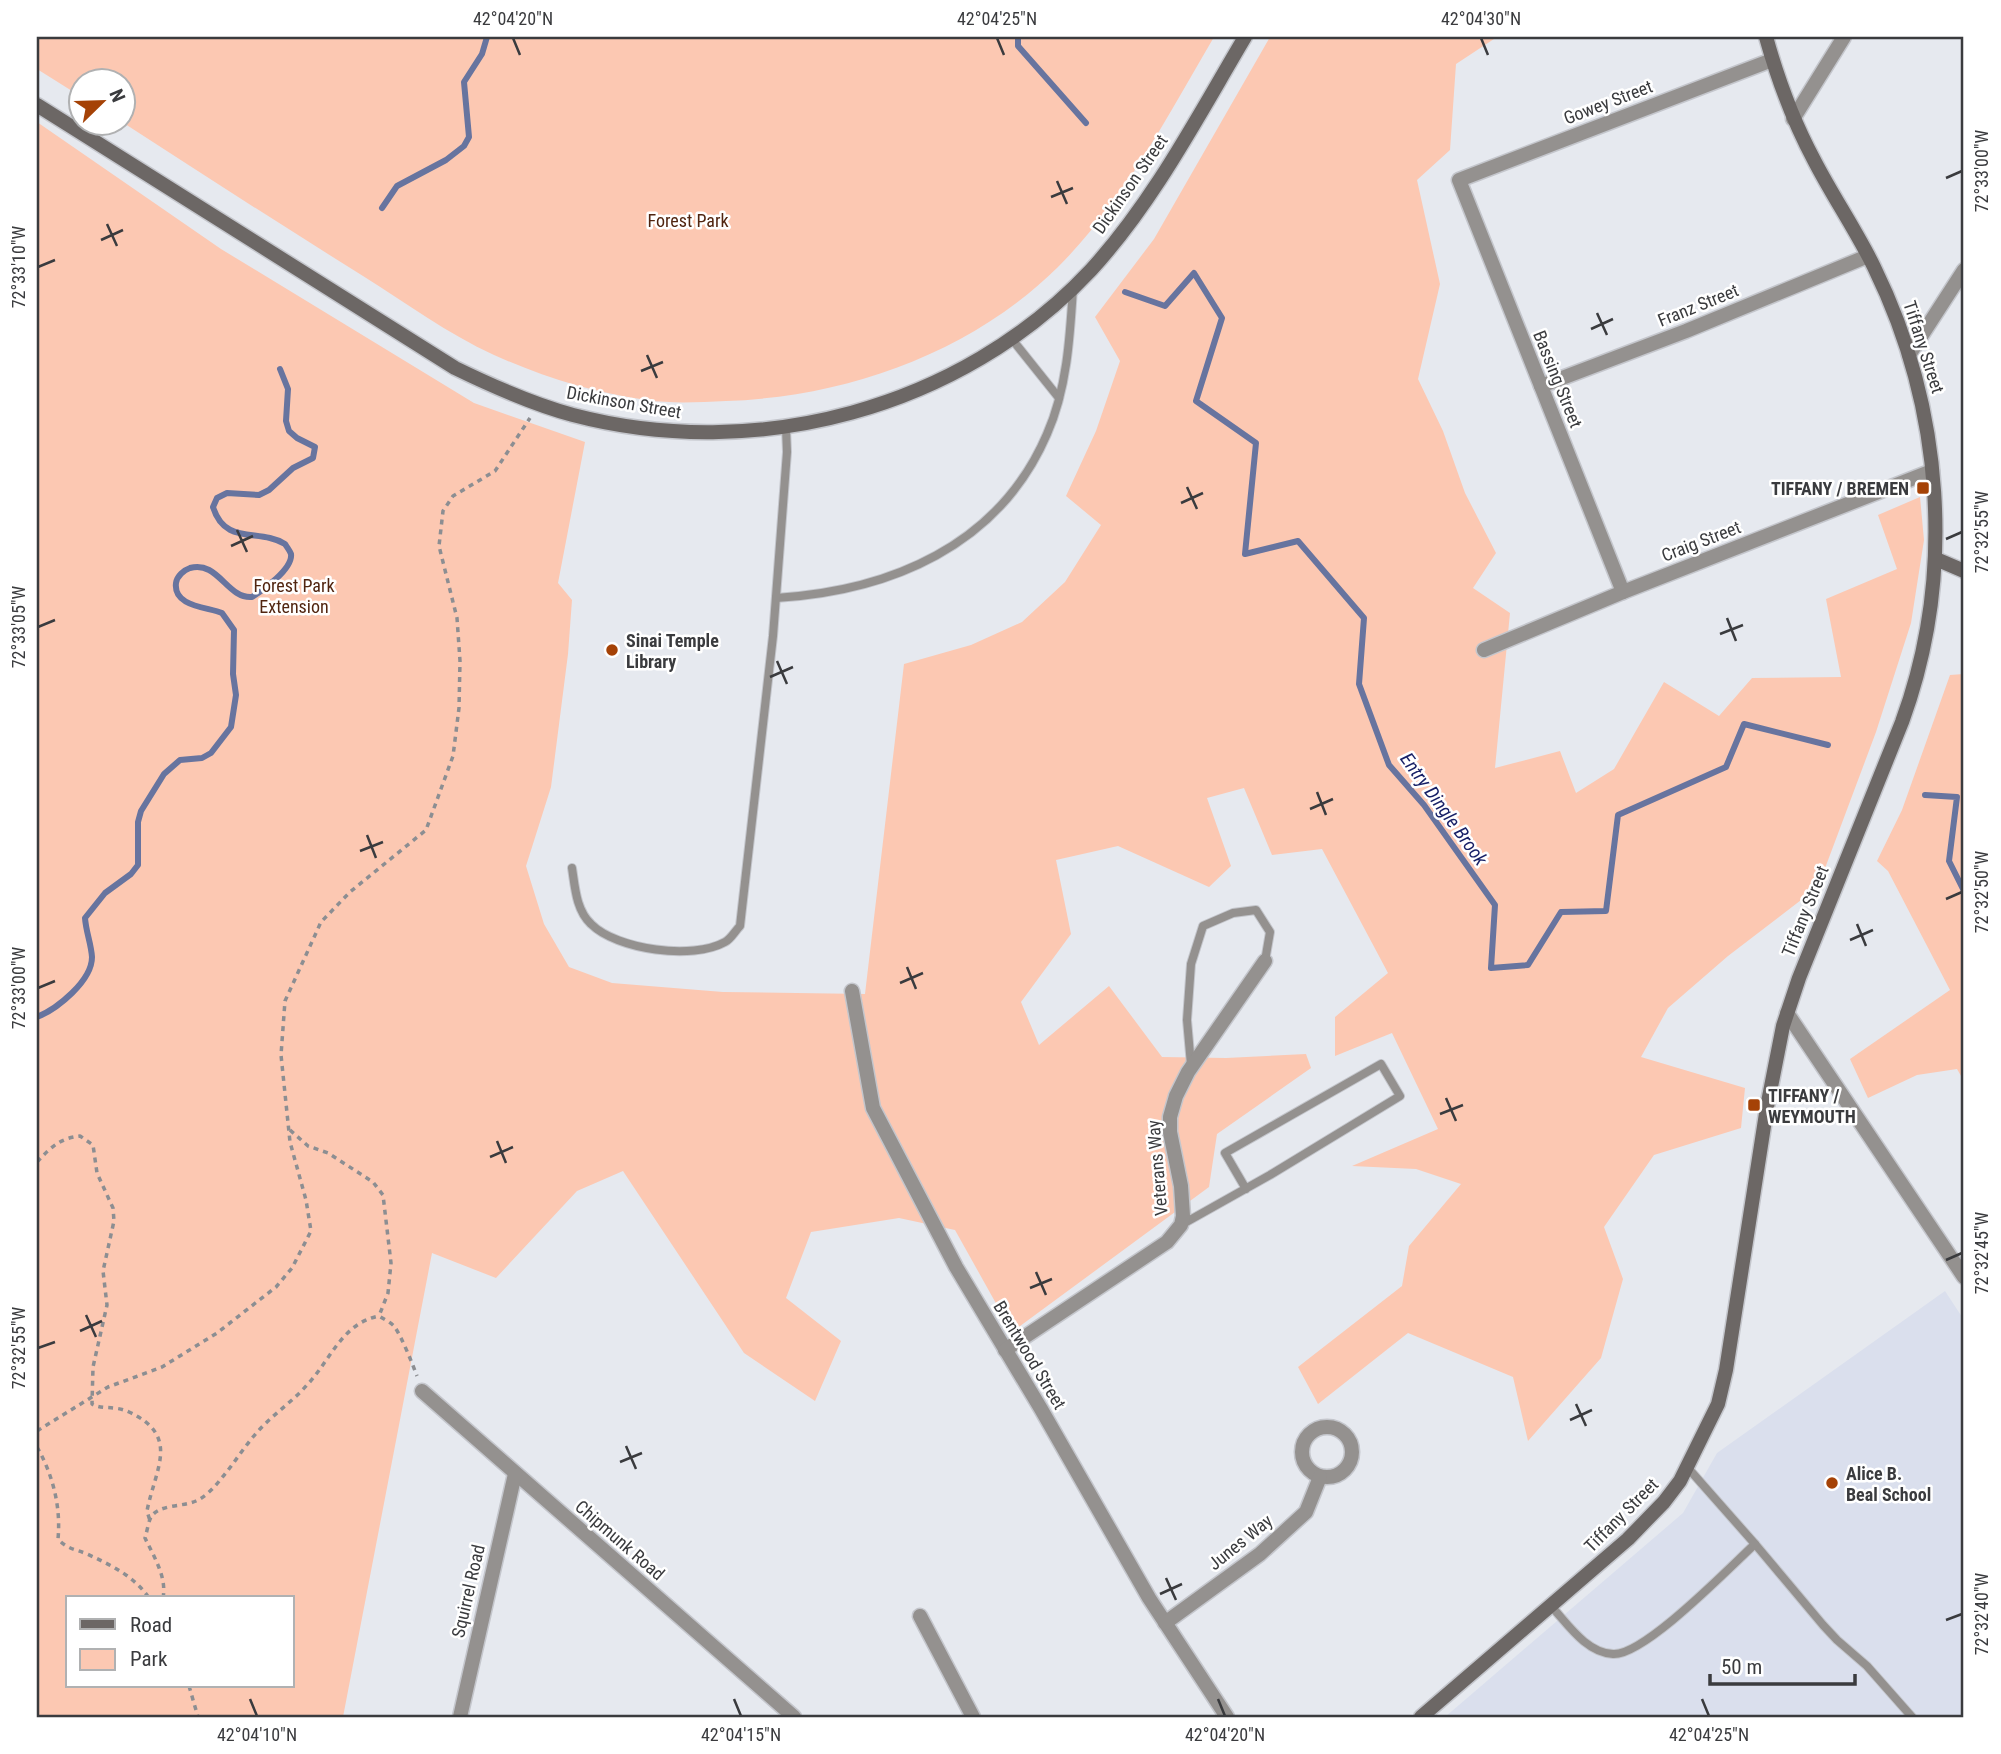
<svg xmlns="http://www.w3.org/2000/svg" width="2001" height="1754" viewBox="0 0 2001 1754" font-family="'Roboto Condensed',sans-serif">
<rect width="100%" height="100%" fill="#e6e9ef"/>
<!-- built -->
<path fill="#dadfed" d="M1945,1291l19,29v397h-519l238,-204 34,-60z"/>
<!-- green -->
<g fill="#fcc8b2" fill-rule="evenodd">
<path d="M37,37h1177c-47,80 -90,164 -156,230 -87,86 -212,130 -332,134 -26,1 -53,3 -79,-1 -53,-7 -104,-23 -153,-45 -46,-21 -88,-52 -131,-79 -80,-50 -161,-102 -241,-154v-42h-42v16l-43,-27z"/>
<path d="M1270,37h227l-41,27 -6,86 -33,30 23,104 -22,95 25,52 22,62 31,60 -23,35 37,25 -15,155 65,-17 16,42 38,-24 50,-87 55,34 33,-38 89,-1 -15,-78 71,-30 -19,-54 42,-18 4,43 -13,83 -35,109 -58,155 -90,69 -60,52 -27,49 104,31 -4,40 -87,27 -50,72 19,52 -22,79 -73,83 -15,-64 -105,-44 -90,71 -20,-37 104,-81 7,-40 52,-62 -45,-15 -64,-3 86,-37 -46,-96 -57,23v-39l53,-44 -66,-124 -50,6 -28,-67 -37,10 24,68 -22,21 -91,-41 -62,14 15,74 -50,68 18,43 70,-59 53,71 64,1 80,-4 5,14 -94,66 -8,53 -197,145 -57,-102 -56,-12 -88,14 -25,66 55,43 -26,60 -71,-48 -121,-182 -46,20 -81,87 -64,-25 -89,464h-306v-1595l184,127 253,154 111,39 -27,141 14,17 -4,54 -17,133 -25,79 18,58 25,43 43,16 111,9 142,2 39,-330 67,-19 51,-23 43,-40 36,-57 -35,-29 30,-65 24,-70 -25,-44 59,-78zM68,1598h224v88h-224z"/>
<path d="M1964,674v407l-7,-12 -40,6 -49,23 -18,-39 100,-69 -62,-119 -11,-10 25,-51 48,-135z"/>
</g>
<g fill="none" stroke-linecap="round" stroke-linejoin="round">
<!-- stream -->
<g stroke="#67749f" stroke-width="6">
<path d="M1018,37v9l68,77"/>
<path d="M382,208l15,-22 49,-26 18,-14 5,-9 -5,-55 18,-28 5,-17"/>
<path d="M1125,292l40,14 29,-33 28,45 -26,83 60,42 -11,111 53,-13 66,77 -5,66 30,81 35,40 71,100 -4,63 37,-3 33,-53 45,-1 12,-96 108,-48 18,-43 84,21"/>
<path d="M1925,795l32,2 -8,64 15,30"/>
<path d="M37,1017c20,-8 55,-36 55,-60 -1,-14 -6,-25 -7,-39l20,-25 26,-19 7,-9v-43l3,-11 23,-37 16,-14 22,-2 9,-5 20,-26 5,-32 -3,-21 1,-44 -12,-17c-14,-6 -49,-6 -46,-30 1,-7 8,-13 14,-15 28,-8 37,31 62,29 11,-7 41,-28 39,-43 -1,-3 -4,-7 -6,-10 -26,-16 -60,2 -72,-37l4,-9 10,-5 32,2 10,-5 24,-22 20,-10 2,-11 -18,-9 -8,-7 -3,-10 2,-32 -8,-20"/>
</g>
<defs>
<g id="lane">
<path d="M1011,338l48,60"/>
<path d="M776,598c114,-7 223,-52 271,-164 20,-45 23,-97 26,-146"/>
<path d="M572,868c3,19 4,42 19,56 26,26 102,36 134,18 6,-3 10,-11 15,-16l33,-290 14,-184 -1,-24"/>
<path d="M1191,1065l-4,-45 4,-56 12,-38 30,-13 23,-3 14,22 -5,29"/>
<path d="M1181,1225l89,-50 130,-79 -19,-32 -156,89 21,36"/>
<path d="M1755,1544l68,81 14,15 30,26 45,51"/>
<path d="M1551,1606c16,17 35,47 62,48 31,2 116,-86 142,-110l-67,-76"/>
</g>
<g id="street">
<path d="M1793,119l51,-82"/>
<path d="M1909,355l55,-85"/>
<path d="M1541,386l145,-55 182,-75"/>
<path d="M1623,592l-164,-412 313,-120"/>
<path d="M1484,650l139,-58 309,-121"/>
<path d="M852,991l21,117 83,159 85,142 108,189 78,119"/>
<path d="M1787,1013l177,264"/>
<path d="M1005,1350l162,-108 14,-17 2,-9 -2,-30 -11,-54v-15l6,-21 12,-24 77,-111"/>
<path d="M422,1391l372,326"/>
<circle cx="1327" cy="1452" r="25"/>
<path d="M920,1616l53,101"/>
<path d="M1165,1623l95,-69 46,-42 14,-35"/>
<path d="M460,1717l55,-243"/>
</g>
<g id="secondary">
<path d="M37,105l418,263c39,19 77,36 118,47 183,48 388,-6 518,-145 63,-69 107,-154 154,-233"/>
<path d="M1936,559l28,12"/>
<path d="M1421,1717l207,-178 36,-37 16,-21 38,-77 8,-34 41,-263 16,-81 16,-48 103,-256c54,-148 41,-314 -28,-455 -18,-37 -41,-70 -60,-107 -21,-39 -36,-80 -48,-123"/>
</g>
</defs>
<!-- lane casing -->
<use href="#lane" stroke="#c4c6cc" stroke-width="10"/>
<!-- street casing -->
<use href="#street" stroke="#c4c6cc" stroke-width="17"/>
<!-- secondary casing -->
<use href="#secondary" stroke="#c4c6cc" stroke-width="17"/>
<!-- path -->
<g stroke="#8c8e92" stroke-width="3.5" stroke-dasharray="5 5" stroke-linecap="butt">
<path d="M290,1130l18,16 20,7 45,29 10,13 8,68 -3,30 -9,23"/>
<path d="M37,1162c13,-14 23,-24 43,-26l13,9 4,28 16,35 1,13 -11,50 4,34 -14,62 -1,37c10,6 22,1 37,8 52,24 26,57 18,99l3,10"/>
<path d="M37,1431l71,-44 54,-20 55,-34 59,-46 16,-19 19,-37 -5,-31 -16,-58 -9,-87 4,-54 36,-79 29,-30 76,-62 27,-74 6,-48 1,-47 -3,-43 -18,-72 4,-35 10,-15 42,-25 35,-53"/>
<path d="M37,1447c16,28 24,60 21,92 9,10 17,10 29,15 24,11 47,22 62,44"/>
<path d="M163,1598c4,-21 -9,-41 -18,-60 2,-6 3,-15 6,-21 8,-13 32,-10 45,-16 9,-4 18,-13 24,-21 14,-16 25,-35 40,-51 15,-16 33,-28 47,-44 23,-24 35,-62 72,-69 5,3 11,6 15,10 8,11 18,37 23,50"/>
<path d="M189,1686l9,31"/>
</g>
<!-- lane -->
<use href="#lane" stroke="#94918f" stroke-width="8"/>
<!-- street -->
<use href="#street" stroke="#94918f" stroke-width="14"/>
<!-- secondary -->
<use href="#secondary" stroke="#6c6765" stroke-width="14"/>
</g>
<!-- ticks -->
<path fill="none" stroke="#3a3b3e" stroke-width="2.5" d="M513,38l7,17M997,38l7,17M1481,38l7,17M1946,178l16,-7M1057,181l10,23M1051,197l22,-9M107,224l10,22M101,240l22,-10M38,267l17,-7M1597,313l10,22M1591,329l22,-10M647,355l10,23M641,371l22,-9M1187,487l10,22M1181,503l22,-10M237,530l10,22M1946,539l16,-7M231,546l22,-10M1727,618l9,23M38,627l17,-7M1720,634l23,-9M777,661l10,23M770,677l23,-10M1317,792l9,23M1310,809l23,-10M367,835l9,23M360,851l23,-9M1946,899l16,-7M1857,924l9,22M1850,940l23,-10M907,967l9,22M900,983l23,-10M38,988l17,-7M1446,1098l10,23M1440,1114l23,-9M497,1141l9,22M490,1157l23,-10M1946,1260l16,-7M1036,1272l10,23M1030,1288l22,-9M86,1315l10,22M80,1331l22,-10M38,1348l17,-6M1576,1404l10,22M1570,1420l22,-10M626,1446l10,23M620,1462l22,-9M1166,1578l10,22M1160,1594l22,-10M1946,1620l16,-6M250,1699l7,17M734,1699l7,17M1218,1699l7,17M1702,1699l7,17"/>
<!-- markers -->
<g fill="#a54206" stroke="#fff" stroke-width="2.5">
<rect x="1916" y="481" width="14" height="14" rx="3.5"/>
<circle cx="612" cy="650" r="7"/>
<rect x="1747" y="1098" width="14" height="14" rx="3.5"/>
<circle cx="1832" cy="1483" r="7"/>
</g>
<g text-anchor="middle" dominant-baseline="central" stroke-width="5" stroke-linejoin="round" paint-order="stroke">
<!-- street labels -->
<g font-size="18" fill="#3a3b3e" stroke="#fff">
<text transform="translate(1608 102) rotate(-21)">Gowey Street</text>
<text transform="translate(1130 184) rotate(-55)">Dickinson Street</text>
<text transform="translate(1698 305) rotate(-22)">Franz Street</text>
<text transform="translate(1924 347) rotate(72)">Tiffany Street</text>
<text transform="translate(1558 379) rotate(68)">Bassing Street</text>
<text transform="translate(624 402) rotate(10)">Dickinson Street</text>
<text transform="translate(1701 541) rotate(-21)">Craig Street</text>
<text transform="translate(1805 911) rotate(-68)">Tiffany Street</text>
<text transform="translate(1157 1168) rotate(-95)">Veterans Way</text>
<text transform="translate(1030 1355) rotate(59)">Brentwood Street</text>
<text transform="translate(1621 1515) rotate(-45)">Tiffany Street</text>
<text transform="translate(620 1540) rotate(41)">Chipmunk Road</text>
<text transform="translate(1240 1542) rotate(-39)">Junes Way</text>
<text transform="translate(468 1591) rotate(-77)">Squirrel Road</text>
</g>
<!-- park labels -->
<g font-size="18" fill="#512510" stroke="#fff">
<text x="688" y="220">Forest Park</text>
<text x="294" y="585">Forest Park<tspan x="294" dy="21">Extension</tspan></text>
</g>
<!-- poi labels -->
<g font-size="18" font-weight="bold" fill="#3a3b3e" stroke="#fff" text-anchor="start">
<text x="1909" y="488" text-anchor="end">TIFFANY / BREMEN</text>
<text x="626" y="640">Sinai Temple<tspan x="626" dy="21">Library</tspan></text>
<text x="1768" y="1095">TIFFANY /<tspan x="1768" dy="21">WEYMOUTH</tspan></text>
<text x="1846" y="1473">Alice B.<tspan x="1846" dy="21">Beal School</tspan></text>
</g>
<!-- water labels -->
<g font-size="19" font-style="italic" fill="#182167" stroke="#fff">
<text transform="translate(1444 809) rotate(54)">Entry Dingle Brook</text>
</g>
</g>
<!-- border -->
<rect width="2001" height="1754" fill="none" stroke="#ffffff" stroke-width="77"/>
<!-- legend -->
<rect x="66" y="1596" width="228" height="91" fill="#ffffff" stroke="#b0b1b2" stroke-width="2"/>
<rect x="80" y="1619" width="35" height="10" fill="#6c6765" stroke="#b0b1b2" stroke-width="2"/>
<text x="130" y="1632" font-size="21" fill="#3a3b3e">Road</text>
<rect x="80" y="1649" width="35" height="21" fill="#fcc8b2" stroke="#b0b1b2" stroke-width="2"/>
<text x="130" y="1666" font-size="21" fill="#3a3b3e">Park</text>
<!-- north arrow -->
<g transform="translate(102 102) rotate(67)"><circle r="33" fill="#ffffff" stroke="#b0b1b2" stroke-width="2"/>
<path d="M0-5L12 26L0 18L-12 26Z" fill="#a54206"/>
<text y="-10" font-size="19" font-weight="bold" text-anchor="middle" fill="#3a3b3e">N</text>
</g>
<!-- scale -->
<path d="M1710 1674v10h145v-10" fill="none" stroke="#3a3b3e" stroke-width="3.5"/>
<text x="1721" y="1674" font-size="21" fill="#3a3b3e" stroke="#ffffff" stroke-width="5" paint-order="stroke">50 m</text>
<rect x="38" y="38" width="1924" height="1678" fill="none" stroke="#3a3b3e" stroke-width="2.5"/>
<g font-size="18" text-anchor="middle" fill="#3a3b3e">
<text x="513" y="25">42°04'20"N</text>
<text x="997" y="25">42°04'25"N</text>
<text x="1481" y="25">42°04'30"N</text>
<text transform="translate(1982 171) rotate(-90)" y="6">72°33'00"W</text>
<text transform="translate(19 267) rotate(-90)" y="6">72°33'10"W</text>
<text transform="translate(1982 532) rotate(-90)" y="6">72°32'55"W</text>
<text transform="translate(19 627) rotate(-90)" y="6">72°33'05"W</text>
<text transform="translate(1982 892) rotate(-90)" y="6">72°32'50"W</text>
<text transform="translate(19 988) rotate(-90)" y="6">72°33'00"W</text>
<text transform="translate(1982 1253) rotate(-90)" y="6">72°32'45"W</text>
<text transform="translate(19 1348) rotate(-90)" y="6">72°32'55"W</text>
<text transform="translate(1982 1614) rotate(-90)" y="6">72°32'40"W</text>
<text x="257" y="1741">42°04'10"N</text>
<text x="741" y="1741">42°04'15"N</text>
<text x="1225" y="1741">42°04'20"N</text>
<text x="1709" y="1741">42°04'25"N</text>
</g>
</svg>
